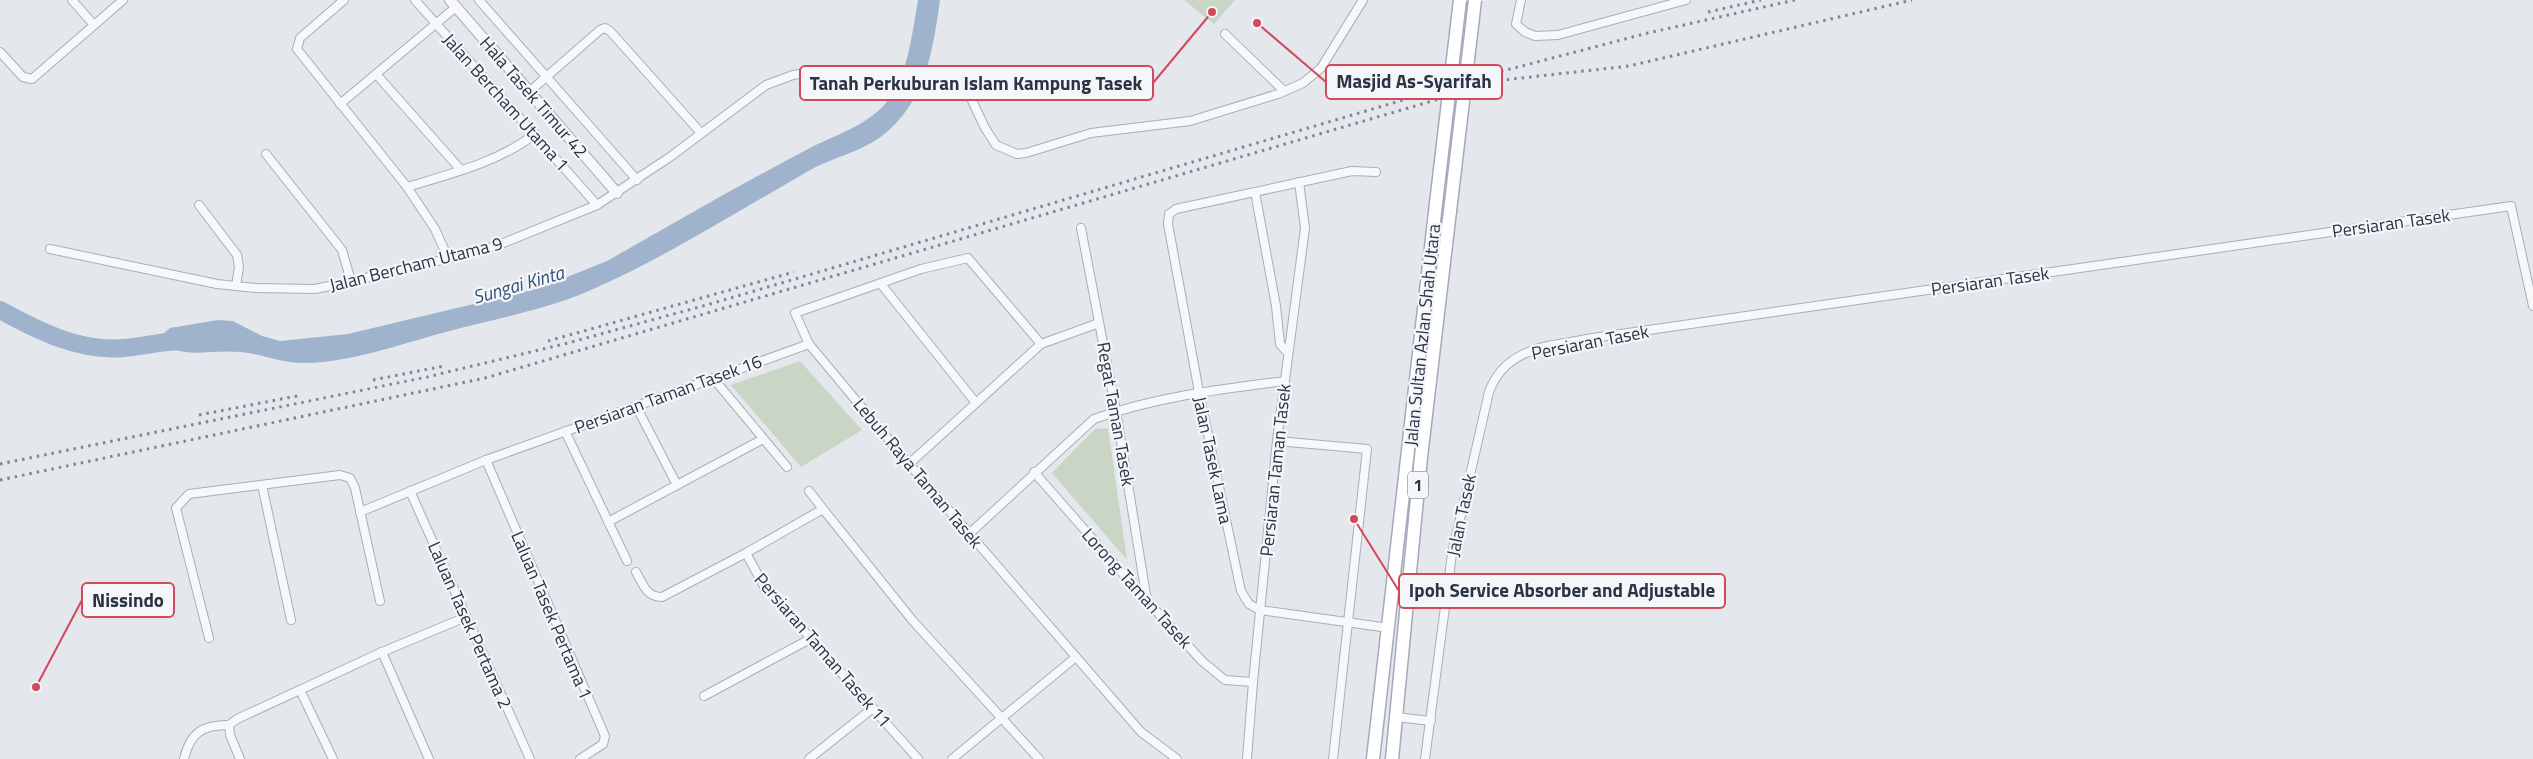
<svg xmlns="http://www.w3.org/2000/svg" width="2533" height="759" viewBox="0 0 2533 759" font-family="'Titillium Web',sans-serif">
<rect width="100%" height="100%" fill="#e4e7ec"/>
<!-- green -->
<g fill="#c9d6c5">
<path d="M1184,0h51l-21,24z"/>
<path d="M800,361l62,69 -61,37 -70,-82z"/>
<path d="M1108,428l19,132 -75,-87 43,-44z"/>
</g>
<!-- water -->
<path fill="#9fb4cc" d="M918,0h22c-6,42 -12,89 -43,122 -23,25 -42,28 -72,41 -13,5 -25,13 -37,20 -65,37 -128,77 -197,107 -48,21 -99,29 -149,43 -44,12 -90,29 -137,30 -22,1 -43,-9 -64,-11 -37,-3 -51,8 -87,-10l16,-14 48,-8 15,1 29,15 18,5 68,-7 192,-46 67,-27c67,-38 134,-77 203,-113 25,-13 56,-22 75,-44 23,-27 27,-70 33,-104z"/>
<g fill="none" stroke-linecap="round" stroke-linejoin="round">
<!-- river -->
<path stroke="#9fb4cc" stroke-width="18" d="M0,310c38,21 80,42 124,38 19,-2 36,-6 54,-7"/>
<defs>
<g id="minor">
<path d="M72,0l22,25"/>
<path d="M344,0l-44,38 -3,11 110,138 28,42 13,29"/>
<path d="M415,0l182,205"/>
<path d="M479,0l158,180"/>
<path d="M1521,0l-5,24 9,8 10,4 23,-1 128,-35"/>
<path d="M1225,34l59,57"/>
<path d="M0,52l23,25 9,2 91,-79"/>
<path d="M376,74l85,96"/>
<path d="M529,92l71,-62 5,-2 5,3 91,102"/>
<path d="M340,104l116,-97"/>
<path d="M266,154l76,96 9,31"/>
<path d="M1376,172l-24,-1 -176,38 -7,5 -1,10 31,168 42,199 8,13 11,6 129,18"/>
<path d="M407,187c43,-13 92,-25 128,-53"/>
<path d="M1255,192l21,114 4,38 7,8"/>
<path d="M199,205l38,50 2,12 -3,19"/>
<path d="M1081,228l35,183 31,190"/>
<path d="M50,249l167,35 38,4 60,1 92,-20 89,-23 101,-41 73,-48 96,-72 27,-10 21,-3 74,-2 42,4 23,6 15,12 17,36 11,17 21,9 9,-1 65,-20 99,-12 88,-27 25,-11 18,-15 42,-68"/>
<path d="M881,284l95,119"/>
<path d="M1041,344l-73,-86 -47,11 -126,44 14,31 100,120 232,268 36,27"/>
<path d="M713,378l74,89"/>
<path d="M636,406l41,79"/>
<path d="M565,431l62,130"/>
<path d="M1277,441l90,8 -34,310"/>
<path d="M486,460l119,276 -2,8 -23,15"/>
<path d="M909,464l132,-120 58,-21"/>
<path d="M1034,472l113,129 55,60 23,19 28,2"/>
<path d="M262,485l29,135"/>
<path d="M410,491l120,268"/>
<path d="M809,491l14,18"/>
<path d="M360,512l126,-52 323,-116"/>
<path d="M608,522l155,-83"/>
<path d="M969,534l125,-115c61,-22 127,-30 191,-38"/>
<path d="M636,572c7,12 10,25 26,25l84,-44"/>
<path d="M209,638l-33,-130 13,-14 151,-19 10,3 5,10 25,113"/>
<path d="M382,652l47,107"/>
<path d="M300,690l33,69"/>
<path d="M704,696l106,-57"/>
<path d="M1396,717l35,4"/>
<path d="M184,759c6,-26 18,-34 45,-34"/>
<path d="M240,759l-10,-24 -1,-10 8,-6 145,-67 84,-35"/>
<path d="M809,759l64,-51"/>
<path d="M918,759l-154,-173 -18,-33 77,-44 90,112 126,138"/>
<path d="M952,759l124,-102"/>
<path d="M1247,759l6,-77 24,-241 28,-213 -6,-46"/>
<path d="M1425,759l27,-205 37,-162c17,-46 62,-46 104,-54l918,-132 22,100"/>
</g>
<path id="tertiary" d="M450,0l167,193"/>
<g id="primary">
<path d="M1373,759l62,-547"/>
<path d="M1392,759l29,-302 29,-246"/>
</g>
</defs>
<!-- minor casing -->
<use href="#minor" stroke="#a9aeb7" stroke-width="10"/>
<!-- tertiary casing -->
<use href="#tertiary" stroke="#a9aeb7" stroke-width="12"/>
<!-- primary casing -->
<use href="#primary" stroke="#a3abb8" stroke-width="15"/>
<!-- minor -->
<use href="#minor" stroke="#f7f8fa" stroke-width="8"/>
<!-- tertiary -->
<use href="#tertiary" stroke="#f7f8fa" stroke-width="10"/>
<!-- primary -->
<use href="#primary" stroke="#fff" stroke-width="12"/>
<!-- rail -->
<g stroke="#7d8696" stroke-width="3" stroke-dasharray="2.5 5" stroke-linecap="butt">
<path d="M1708,12l53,-12"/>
<path d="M548,341l246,-69"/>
<path d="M373,380l71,-14"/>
<path d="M199,415l103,-20"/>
<path d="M0,464l427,-87 141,-34 142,-39 785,-231 153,-40 147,-33"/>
<path d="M0,480l485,-102 1019,-298 125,-14 283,-66"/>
</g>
<defs>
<g id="primary-bridge">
<path d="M1450,211l25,-211"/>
<path d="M1435,212l25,-212"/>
</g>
</defs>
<!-- primary-bridge casing -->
<use href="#primary-bridge" stroke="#a3abb8" stroke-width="15" stroke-linecap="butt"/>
<!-- primary-bridge -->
<use href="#primary-bridge" stroke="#fff" stroke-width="12"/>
</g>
<g text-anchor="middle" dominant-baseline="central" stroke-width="4.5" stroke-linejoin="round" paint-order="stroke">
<!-- shield labels -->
<rect fill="#f4f6f9" stroke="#676e7b" stroke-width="1" x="1408" y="471.5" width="20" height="27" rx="4"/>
<g font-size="16" font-weight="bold" fill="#2b3445">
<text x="1418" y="485">1</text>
</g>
<!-- street labels -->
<g font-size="18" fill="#2b3445" stroke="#f4f6f9">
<text transform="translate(534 97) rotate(49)">Hala Tasek Timur 42</text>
<text transform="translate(506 102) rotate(48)">Jalan Bercham Utama 1</text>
<text transform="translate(2391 223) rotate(-8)">Persiaran Tasek</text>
<text transform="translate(416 264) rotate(-14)">Jalan Bercham Utama 9</text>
<text transform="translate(1990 281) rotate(-8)">Persiaran Tasek</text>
<text transform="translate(1422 335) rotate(-84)">Jalan Sultan Azlan Shah Utara</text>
<text transform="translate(1590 342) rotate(-11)">Persiaran Tasek</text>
<text transform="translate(668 394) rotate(-20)">Persiaran Taman Tasek 16</text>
<text transform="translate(1116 414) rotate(80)">Regat Taman Tasek</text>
<text transform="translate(1213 460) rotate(78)">Jalan Tasek Lama</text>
<text transform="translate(1275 470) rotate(-84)">Persiaran Taman Tasek</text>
<text transform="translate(918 473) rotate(50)">Lebuh Raya Taman Tasek</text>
<text transform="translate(1461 515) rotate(-78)">Jalan Tasek</text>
<text transform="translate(1137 588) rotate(48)">Lorong Taman Tasek</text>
<text transform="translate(552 615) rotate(67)">Laluan Tasek Pertama 1</text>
<text transform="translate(470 625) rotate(66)">Laluan Tasek Pertama 2</text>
<text transform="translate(823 650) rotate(49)">Persiaran Taman Tasek 11</text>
</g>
<!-- water labels -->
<g font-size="19" font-style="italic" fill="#34527a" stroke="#f4f6f9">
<text transform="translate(518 284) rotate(-16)">Sungai Kinta</text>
</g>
</g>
<!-- callouts -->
<path fill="none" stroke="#d1495b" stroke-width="2" d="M1257 23L1326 82M1212 12L1153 83M1354 519L1399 591M36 687L82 600"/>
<g fill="#d1495b" stroke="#f4f6f9" stroke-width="2">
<circle cx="1257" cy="23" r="5"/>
<circle cx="1212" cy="12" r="5"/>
<circle cx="1354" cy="519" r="5"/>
<circle cx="36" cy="687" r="5"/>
</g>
<g fill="#f4f6f9" stroke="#d1495b" stroke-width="2">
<rect x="1326" y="65" width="176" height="34" rx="5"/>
<rect x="800" y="66" width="353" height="34" rx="5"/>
<rect x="1399" y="574" width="326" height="34" rx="5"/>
<rect x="82" y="583" width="92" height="34" rx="5"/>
</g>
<g font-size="19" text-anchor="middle" font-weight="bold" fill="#2b3445">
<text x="1414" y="88">Masjid As-Syarifah</text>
<text x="976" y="90">Tanah Perkuburan Islam Kampung Tasek</text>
<text x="1562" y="597">Ipoh Service Absorber and Adjustable</text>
<text x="128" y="607">Nissindo</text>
</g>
</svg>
